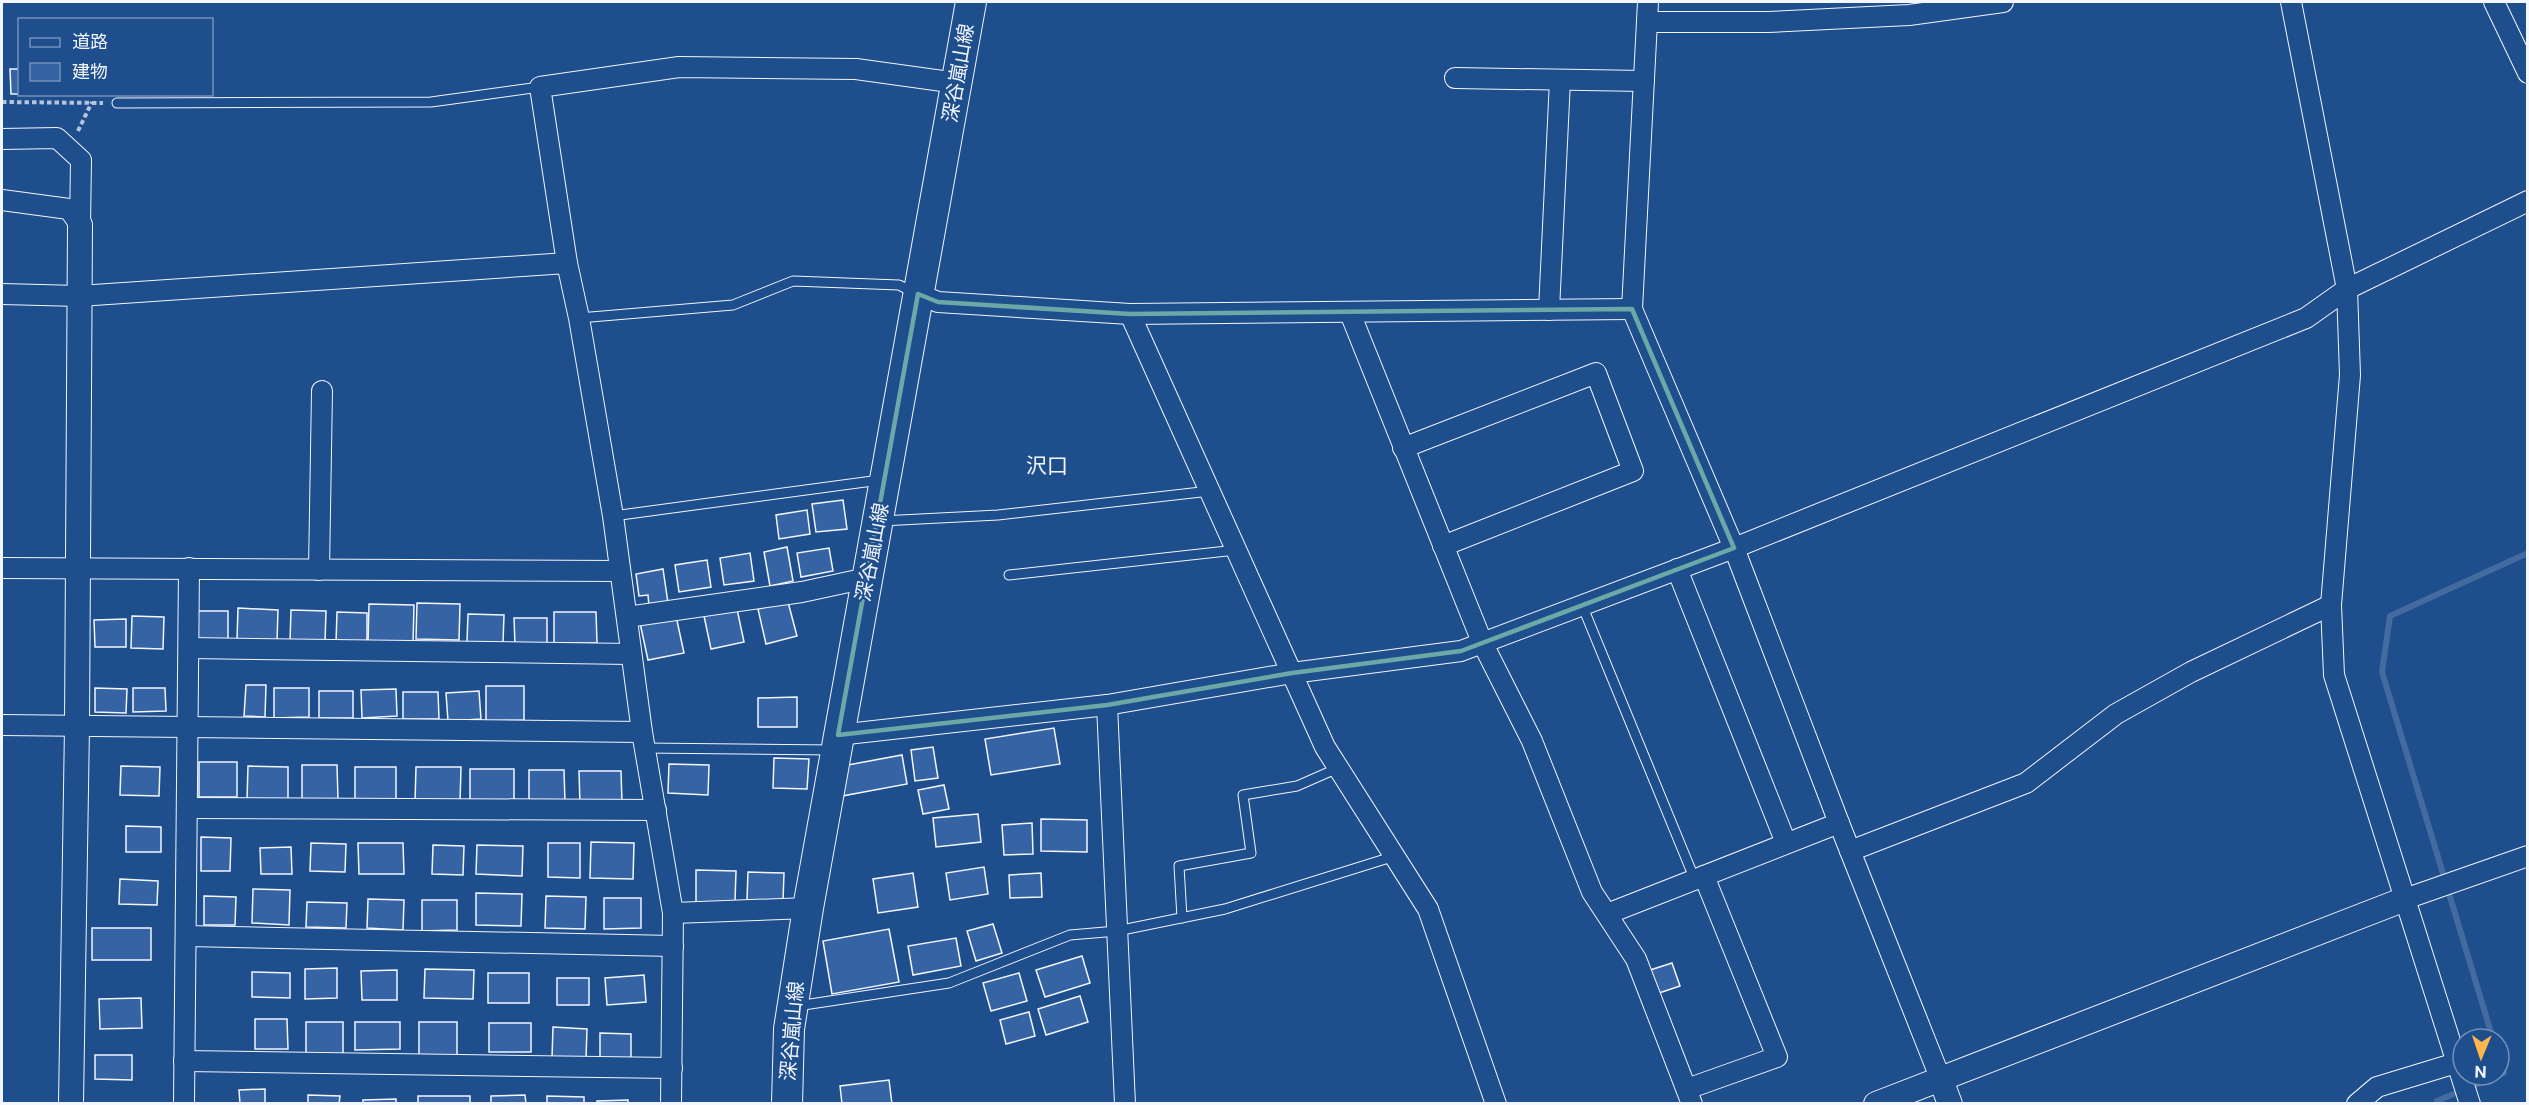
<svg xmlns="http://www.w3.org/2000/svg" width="2529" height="1105" viewBox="0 0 2529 1105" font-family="'Public Sans','Noto Sans JP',sans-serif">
<rect width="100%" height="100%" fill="#1f4e8c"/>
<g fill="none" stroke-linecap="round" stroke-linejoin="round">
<!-- stream -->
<g stroke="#446ba0" stroke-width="6">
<path d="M2493,1039l-111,-367 8,-56 138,-63"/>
<path d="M2499,1058l5,15 -5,2"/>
<path d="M2438,1104l-1,-3 62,-26"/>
</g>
</g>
<!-- building -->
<g fill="#3563a3" stroke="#f2f6ff" stroke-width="1.5">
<path d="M10,69h10v25h-9z"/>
<path d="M843,500l4,29 -31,3 -4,-28z"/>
<path d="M807,510l3,24 -31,5 -3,-24z"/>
<path d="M787,547l6,34 -23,5 -6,-34z"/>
<path d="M829,548l4,23 -32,6 -4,-24z"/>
<path d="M750,553l4,28 -30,4 -4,-27z"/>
<path d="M707,560l4,27 -32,5 -4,-27z"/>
<path d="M663,569l5,34 -19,3 -1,-11 -9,1 -3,-22z"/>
<path d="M788,602l9,34 -31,8 -8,-35z"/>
<path d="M417,603l43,1 -1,36 -43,-1z"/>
<path d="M369,604l45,1 -1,39 -45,-1z"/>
<path d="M238,608l40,2 -1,32 -40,-2z"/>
<path d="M737,609l7,33 -33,7 -7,-33z"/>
<path d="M291,610l35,1 -1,32 -35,-1z"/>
<rect x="198" y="611" width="30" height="30"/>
<path d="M337,612l30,1v30h-31z"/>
<path d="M554,612h42l1,31h-43z"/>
<path d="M468,614l36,1 -1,28 -36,-1z"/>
<path d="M132,616l32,1 -1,32 -32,-1z"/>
<path d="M676,616l8,37 -36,7 -8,-37z"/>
<path d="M514,618h33v26l-32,1z"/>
<path d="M126,619v28h-31l-1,-27z"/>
<path d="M246,685h20l-1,32 -21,-1z"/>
<path d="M486,686h38v34l-38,1z"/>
<path d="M95,688l32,1 -1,24 -31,-1z"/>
<path d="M133,688h32l1,23 -33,1z"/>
<path d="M274,688h35v29l-35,1z"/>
<path d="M396,689l1,27 -35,2 -1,-28z"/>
<rect x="319" y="691" width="34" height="27"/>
<path d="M479,691l2,28 -33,2 -2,-28z"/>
<path d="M403,692h35l1,27h-36z"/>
<path d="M797,697v30h-39v-29z"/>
<path d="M1054,728l6,36 -69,11 -6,-36z"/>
<path d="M933,747l5,31 -23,3 -4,-31z"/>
<path d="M902,755l5,29 -65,12 -5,-29z"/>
<path d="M774,758l35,1 -2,30 -34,-1z"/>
<rect x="199" y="762" width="38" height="35"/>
<path d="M669,764l40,1 -1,30 -40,-2z"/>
<path d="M302,765h35l1,34 -36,1z"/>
<path d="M121,766l39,1 -1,29 -39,-1z"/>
<path d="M248,766l40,1v33h-41z"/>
<path d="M355,767h41v34l-41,-1z"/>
<path d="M416,767h45l-1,36 -45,-1z"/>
<rect x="470" y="769" width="44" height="31"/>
<path d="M529,770h35l1,32 -36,1z"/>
<path d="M579,771h42l1,32 -42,1z"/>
<path d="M944,785l5,24 -26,5 -5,-24z"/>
<path d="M978,814l3,28 -45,5 -3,-29z"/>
<path d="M1041,819l46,1v32l-46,-1z"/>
<path d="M1032,823l1,31 -29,1 -2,-30z"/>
<path d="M126,826l35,1v25h-35z"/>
<path d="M201,837l30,1 -1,33h-29z"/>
<path d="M591,842l43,1 -1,36 -43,-1z"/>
<path d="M311,843l35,1 -1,28 -35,-1z"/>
<path d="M358,843h45l1,31h-45z"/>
<path d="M548,843h32v35l-32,-1z"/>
<path d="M433,845l31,1 -1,29 -31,-1z"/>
<path d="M477,845l46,1 -1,30 -46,-2z"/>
<path d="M291,847l1,27h-31l-1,-26z"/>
<path d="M984,867l4,27 -38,6 -4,-27z"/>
<path d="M696,870l40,1 -1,31h-39z"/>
<path d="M748,872l36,1 -1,28 -36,-1z"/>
<path d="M913,873l5,34 -40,6 -5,-34z"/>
<path d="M1041,873l1,24 -32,1 -1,-23z"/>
<path d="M120,879l38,2 -1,24 -38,-1z"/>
<path d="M253,889l37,1 -1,35 -37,-2z"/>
<path d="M476,893l46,1 -1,32 -45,-1z"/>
<path d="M204,896l32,1 -1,28h-31z"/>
<path d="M546,896l40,1 -1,32 -40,-1z"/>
<path d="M604,898h37v30l-37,1z"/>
<path d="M368,899l36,1 -1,30 -36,-2z"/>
<path d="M422,900h35v30l-35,1z"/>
<path d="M307,902l40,1 -1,25 -40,-1z"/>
<path d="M993,924l9,29 -26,8 -9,-30z"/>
<rect x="92" y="928" width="59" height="32"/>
<path d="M889,929l10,53 -67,12 -9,-53z"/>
<path d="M956,938l5,28 -48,9 -5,-29z"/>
<path d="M1082,956l8,27 -45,14 -9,-27z"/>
<path d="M1672,963l8,23 -24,8 -9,-23z"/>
<path d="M337,968v30l-32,1v-30z"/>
<path d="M425,969l49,1 -1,29 -49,-1z"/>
<path d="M397,970v30h-35l-1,-29z"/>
<path d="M252,972l38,1v25l-38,-1z"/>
<rect x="488" y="973" width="41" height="30"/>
<path d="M1019,973l8,28 -36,10 -8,-28z"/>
<path d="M644,975l2,27 -39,3 -2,-27z"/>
<rect x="557" y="978" width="32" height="27"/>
<path d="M1080,996l8,26 -42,13 -8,-26z"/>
<path d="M141,998l1,30 -42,1 -1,-30z"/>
<path d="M1029,1012l6,24 -29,8 -6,-24z"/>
<path d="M255,1019h32l1,30h-33z"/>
<rect x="306" y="1022" width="37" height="32"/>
<path d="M355,1022h45v27l-45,1z"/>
<rect x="419" y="1022" width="38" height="33"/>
<rect x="489" y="1023" width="42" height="29"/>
<path d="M553,1027l34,2 -1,30 -34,-1z"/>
<path d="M600,1033l31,1v27l-31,-1z"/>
<path d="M95,1055h37v25l-37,-1z"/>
<path d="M889,1080l3,24h-50l-2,-18z"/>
<path d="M265,1089v15h-25l-1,-14z"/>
<path d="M308,1095l32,1 -1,8h-31z"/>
<path d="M525,1095l1,9h-35v-8z"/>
<rect x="418" y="1096" width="52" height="8"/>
<path d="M547,1096l37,1v7h-37z"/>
<path d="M396,1099v5h-33v-4z"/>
<path d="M628,1100v4h-31v-3z"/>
</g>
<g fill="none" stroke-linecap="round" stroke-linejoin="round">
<defs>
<g id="service">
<path d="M117,103l314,-1 109,-15"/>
<path d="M579,318l154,-13 60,-24 106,4 14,7"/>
<path d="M613,516l267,-36"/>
<path d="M881,521l117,-6 212,-24"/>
<path d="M1009,575l227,-25"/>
<path d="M1582,605l113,275"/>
<path d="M645,748l188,2"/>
<path d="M1182,918l-3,-52 72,-13 -8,-58 54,-9 41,-18"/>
<path d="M797,1006l152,-23 121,-48 47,-4 108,-22 170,-53"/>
</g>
<g id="minor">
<path d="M1648,2l-16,307 102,239 105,275 102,257"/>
<path d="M2291,2l56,287 3,86 -19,230 3,70 136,429"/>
<path d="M2494,2l34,71"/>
<path d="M1647,22h121l141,-7 94,-13"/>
<path d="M1455,78l189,3"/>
<path d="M2,139l55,-1 24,22 -1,65"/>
<path d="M2,200l67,9 11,16"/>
<path d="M2,294l77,2 488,-33"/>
<path d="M918,294l20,8 192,12 502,-5"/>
<path d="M1549,310l11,-230"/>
<path d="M1350,313l132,329 50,99 60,151 44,67 56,145"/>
<path d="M1130,314l195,433 103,162 68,195"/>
<path d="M1403,448l193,-75 37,98 -190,75"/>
<path d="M2,568l618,3"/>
<path d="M1677,569l109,274"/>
<path d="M319,570l3,-179"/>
<path d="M627,617l175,-25 65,-14"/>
<path d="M189,648l442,6"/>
<path d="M1107,705l18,399"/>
<path d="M2,725l640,7"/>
<path d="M838,735l269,-30 185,-32 169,-22 273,-103 572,-230 41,-29 181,-88"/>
<path d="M187,808l469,2"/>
<path d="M1850,851l176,-68 90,-69 75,-42 140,-67"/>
<path d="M2405,899l123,-43"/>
<path d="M673,913l135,-5"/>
<path d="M1607,914l232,-91"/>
<path d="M186,936l487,10"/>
<path d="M184,1061l488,7"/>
<path d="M1687,1089l90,-32 -73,-181"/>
<path d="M184,1104l5,-536"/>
<path d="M671,1104l2,-191 -31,-181 -29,-216 -34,-198 -12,-55 -27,-176 139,-20 177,2 101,14"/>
<path d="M2357,1104l20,-17 79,-24"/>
</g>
<g id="tertiary">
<path d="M1941,1080l9,24"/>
<path d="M71,1104l6,-378 3,-501"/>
<path d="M1876,1104l529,-205"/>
</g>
<path id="primary" d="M787,1104l2,-75 19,-121 163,-906"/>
</defs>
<!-- service casing -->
<use href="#service" stroke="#f2f6ff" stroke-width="11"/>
<!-- minor casing -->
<use href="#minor" stroke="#f2f6ff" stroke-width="22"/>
<!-- tertiary casing -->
<use href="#tertiary" stroke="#f2f6ff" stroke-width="26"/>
<!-- primary casing -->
<use href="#primary" stroke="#f2f6ff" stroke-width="32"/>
<!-- path -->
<g stroke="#b3c4dc" stroke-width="4" stroke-dasharray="4.5 3" stroke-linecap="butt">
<path d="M2,102l101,1"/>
<path d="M78,131l14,-29"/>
</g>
<!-- service -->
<use href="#service" stroke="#1f4e8c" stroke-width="9"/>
<!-- minor -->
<use href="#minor" stroke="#1f4e8c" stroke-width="20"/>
<!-- tertiary -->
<use href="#tertiary" stroke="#1f4e8c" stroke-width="24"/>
<!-- primary -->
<use href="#primary" stroke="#1f4e8c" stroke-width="30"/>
</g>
<!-- marked area -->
<path fill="none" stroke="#6aa9a8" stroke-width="4.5" stroke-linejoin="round" d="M918,294l20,8 192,12 502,-5 102,239 -273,103 -169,22 -185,32 -269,30z"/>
<g text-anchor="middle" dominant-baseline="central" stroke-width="4.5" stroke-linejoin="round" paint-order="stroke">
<!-- street labels -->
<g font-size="20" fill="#f2f6ff" stroke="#1f4e8c">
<text transform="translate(958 73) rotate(-80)">深谷嵐山線</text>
<text transform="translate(872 552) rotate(-79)">深谷嵐山線</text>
<text transform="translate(792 1031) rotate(-85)">深谷嵐山線</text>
</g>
<!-- neighbourhood labels -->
<g font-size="21" fill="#f2f6ff" stroke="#1f4e8c">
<text x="1047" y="465">沢口</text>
</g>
</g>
<!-- border -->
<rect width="2529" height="1105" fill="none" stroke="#f2f6ff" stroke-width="6"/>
<!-- legend -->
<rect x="18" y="18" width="195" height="78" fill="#1f4e8c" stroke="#7391ba" stroke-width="1.5"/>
<rect x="30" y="38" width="30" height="9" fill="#1f4e8c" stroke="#7391ba" stroke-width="1.5"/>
<text x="72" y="48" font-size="18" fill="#f2f6ff">道路</text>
<rect x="30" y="63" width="30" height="18" fill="#3563a3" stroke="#7391ba" stroke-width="1.5"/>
<text x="72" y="78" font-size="18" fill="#f2f6ff">建物</text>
<!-- north arrow -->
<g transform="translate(2481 1057) rotate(182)"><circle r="28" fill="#1f4e8c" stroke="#7391ba" stroke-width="1.5"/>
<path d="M0-4.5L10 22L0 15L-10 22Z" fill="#ffb74d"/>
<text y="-9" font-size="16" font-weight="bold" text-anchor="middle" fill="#f2f6ff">N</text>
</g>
</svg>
